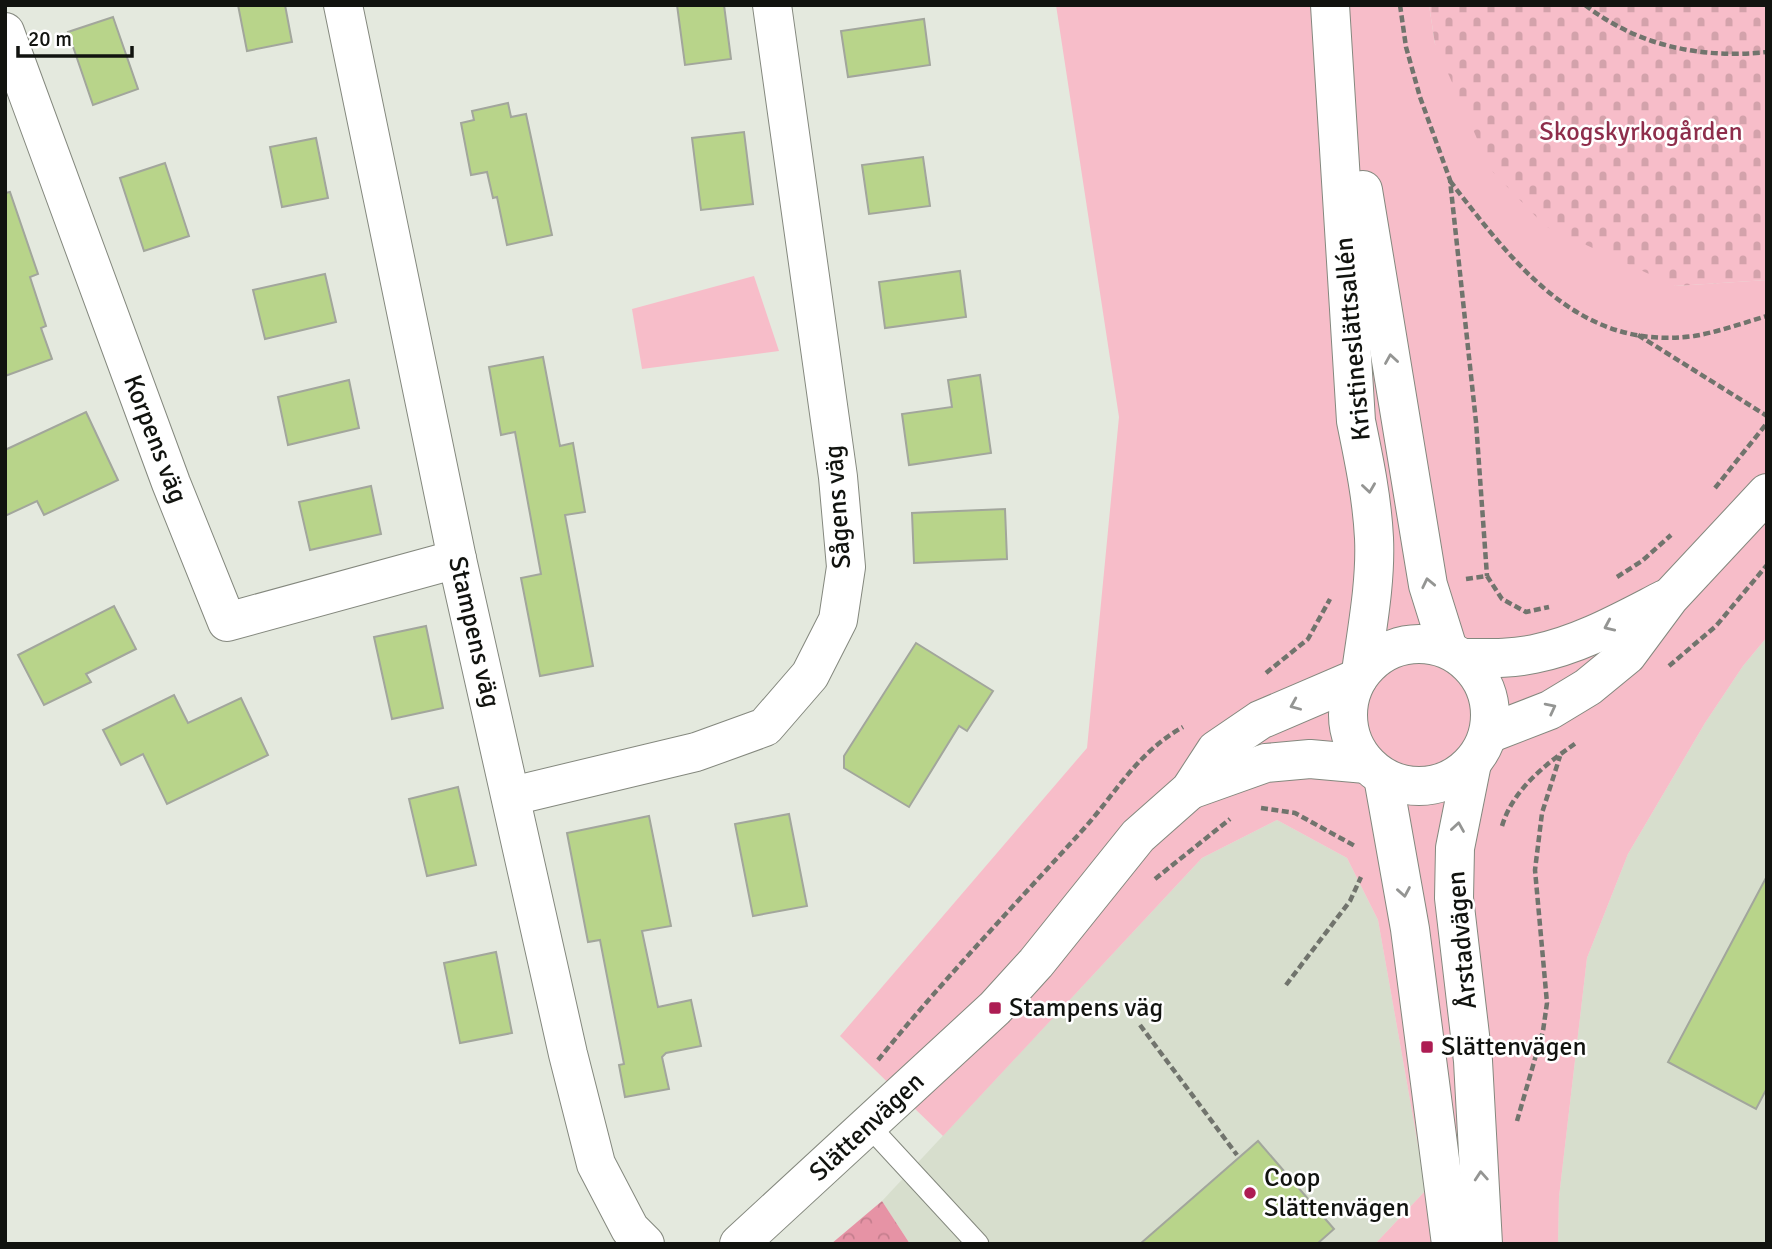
<svg xmlns="http://www.w3.org/2000/svg" width="1772" height="1249" viewBox="0 0 1772 1249" font-family="Signika,sans-serif">
<defs>
<pattern id="forest-crowns" width="20" height="18" patternUnits="userSpaceOnUse" patternTransform="scale(1.75)"><rect width="20" height="18" fill="#e693a5"/><path d="M2 6a3 3 0 1 1 6 0M12 15a3 3 0 1 1 6 0" fill="none" stroke="#c47e8d"/></pattern>
<pattern id="cemetery-stones" width="16" height="16" patternUnits="userSpaceOnUse" patternTransform="scale(1.75)"><rect width="16" height="16" fill="#f7bdc9"/><path d="M2 7V4a2 2 0 0 1 4 0v3zM10 15v-3a2 2 0 0 1 4 0v3z" fill="#d3a2ab"/></pattern>
</defs>
<rect width="100%" height="100%" fill="#e4e9de"/>
<!-- built -->
<g fill="#d7decd">
<path d="M1767,637v607h-209l1,-47 28,-239 41,-104 77,-131 38,-57z"/>
<path d="M1277,820l70,38 31,62 48,270 -51,54h-465l-28,-43 320,-343z"/>
</g>
<!-- green -->
<g fill="#f7bdc9">
<path d="M1056,5h373l6,39 240,242 92,-6v357l-24,29 -38,57 -77,131 -41,104 -28,239 -1,47h-183l51,-54 -48,-270 -31,-62 -70,-38 -75,38 -259,278 -103,-100 247,-288 32,-331z"/>
<path d="M754,276l25,75 -137,18 -10,-60z"/>
</g>
<!-- forest -->
<path fill="url(#forest-crowns)" d="M882,1201l28,43h-79z"/>
<!-- cemetery -->
<path fill="url(#cemetery-stones)" d="M1429,5h338v275l-92,6 -130,-60 -54,-56 -56,-126z"/>
<!-- building -->
<g fill="#b8d48a" stroke="#a2a69c" stroke-width="2">
<path d="M238,5h47l7,37 -45,9z"/>
<path d="M677,5h47l7,54 -46,6z"/>
<path d="M113,17l25,72 -45,16 -25,-73z"/>
<path d="M924,19l6,46 -82,12 -7,-46z"/>
<path d="M508,103l3,14 15,-3 26,121 -45,10 -10,-48 -4,1 -6,-26 -16,3 -10,-52 13,-3 -2,-9z"/>
<path d="M744,132l9,72 -52,6 -9,-72z"/>
<path d="M316,138l12,60 -46,9 -12,-60z"/>
<path d="M923,157l7,49 -61,8 -7,-49z"/>
<path d="M165,163l24,73 -45,15 -24,-73z"/>
<path d="M10,192l28,82 -8,3 16,49 -5,2 11,31 -47,17v-183z"/>
<path d="M960,271l6,46 -81,11 -6,-46z"/>
<path d="M325,274l11,48 -71,17 -12,-49z"/>
<path d="M543,357l17,89 13,-3 12,69 -20,3 28,151 -53,10 -19,-98 20,-4 -26,-142 -14,3 -12,-68z"/>
<path d="M980,375l11,78 -82,12 -7,-51 50,-7 -4,-27z"/>
<path d="M349,380l10,48 -71,17 -10,-48z"/>
<path d="M86,412l32,68 -74,35 -7,-14 -32,15v-66z"/>
<path d="M371,486l10,48 -71,16 -11,-48z"/>
<path d="M1005,509l2,50 -93,4 -2,-50z"/>
<path d="M114,606l22,43 -50,25 5,8 -47,23 -26,-50z"/>
<path d="M426,626l17,82 -51,11 -18,-82z"/>
<path d="M916,643l77,48 -26,40 -8,-5 -50,81 -65,-39v-12z"/>
<path d="M174,695l14,28 53,-25 27,57 -101,49 -24,-50 -22,11 -18,-35z"/>
<path d="M458,787l18,78 -49,11 -18,-77z"/>
<path d="M789,814l18,92 -54,10 -18,-92z"/>
<path d="M649,816l22,110 -29,5 16,76 33,-7 10,46 -35,7 -4,4 7,32 -44,8 -6,-32 5,-1 -24,-124 -12,2 -21,-109z"/>
<path d="M1767,876v212l-11,21 -88,-47z"/>
<path d="M496,952l16,81 -52,10 -16,-80z"/>
<path d="M1258,1141l76,88 -17,15h-177z"/>
</g>
<g fill="none" stroke-linecap="round" stroke-linejoin="round">
<defs>
<path id="lane" d="M869,1126l109,118"/>
<g id="street">
<path d="M343,5l114,554 111,495 28,110 34,65 15,15"/>
<path d="M5,32l166,451 56,139 230,-63"/>
<path d="M1190,790l76,-27 44,-4 56,5"/>
<path d="M512,796l184,-44 69,-25 45,-52 28,-55 8,-53 -8,-90 -66,-472"/>
<path d="M739,1244l256,-236 41,-45 102,-127 52,-46 26,-40 44,-30 98,-42"/>
</g>
<g id="secondary">
<path d="M1330,5l26,416c8,39 16,77 18,117 2,44 -7,90 -13,134"/>
<path d="M1363,190l65,395 20,64"/>
<circle cx="1419" cy="715" r="71"/>
<path d="M1463,658c24,0 47,1 71,-4 46,-9 90,-34 131,-55"/>
<path d="M1488,734l62,-24 38,-23 39,-32 43,-58 97,-104"/>
<path d="M1472,763l-17,85 -1,50 19,163 10,183"/>
<path d="M1383,777l27,152 41,315"/>
</g>
</defs>
<!-- lane casing -->
<use href="#lane" stroke="#84887e" stroke-width="23"/>
<!-- street casing -->
<use href="#street" stroke="#84887e" stroke-width="40"/>
<!-- secondary casing -->
<use href="#secondary" stroke="#84887e" stroke-width="40"/>
<!-- path -->
<g stroke="#71746d" stroke-width="4.5" stroke-dasharray="7 3.5" stroke-linecap="butt">
<path d="M1400,5l6,42 14,50 30,83 26,242 11,154"/>
<path d="M1585,5c53,41 116,54 182,47"/>
<path d="M1450,181c63,81 128,171 244,155 24,-4 49,-13 73,-20"/>
<path d="M1638,335l129,81"/>
<path d="M1715,488l52,-65"/>
<path d="M1617,577l25,-16 29,-26"/>
<path d="M1466,579l21,-3 15,23 24,13 23,-5"/>
<path d="M1669,666l47,-40 51,-61"/>
<path d="M1266,673l42,-34 22,-40"/>
<path d="M1261,808l34,5 60,33"/>
<path d="M1502,826c11,-37 44,-62 74,-83"/>
<path d="M1155,879l75,-60"/>
<path d="M1286,985l64,-84 11,-24"/>
<path d="M1140,1025l97,130"/>
<path d="M878,1060c64,-79 134,-152 202,-227 36,-39 55,-79 103,-106"/>
<path d="M1517,1121l26,-90 4,-28 -12,-133 7,-57 18,-57"/>
</g>
<!-- lane -->
<use href="#lane" stroke="#fff" stroke-width="21"/>
<!-- street -->
<use href="#street" stroke="#fff" stroke-width="38"/>
<!-- secondary -->
<use href="#secondary" stroke="#fff" stroke-width="38"/>
</g>
<!-- one-way arrows -->
<defs><path id="oneway-chevron" d="M-2-3.5L2.5 0L-2 3.5" fill="none" stroke-width="1.6" stroke-linecap="round" stroke-linejoin="round" transform="scale(1.75)"/></defs>
<g stroke="#949593">
<use href="#oneway-chevron" transform="translate(1391 359) rotate(-99)"/>
<use href="#oneway-chevron" transform="translate(1369 488) rotate(82)"/>
<use href="#oneway-chevron" transform="translate(1428 583) rotate(-102)"/>
<use href="#oneway-chevron" transform="translate(1609 626) rotate(156)"/>
<use href="#oneway-chevron" transform="translate(1295 705) rotate(157)"/>
<use href="#oneway-chevron" transform="translate(1551 708) rotate(-27)"/>
<use href="#oneway-chevron" transform="translate(1458 827) rotate(-81)"/>
<use href="#oneway-chevron" transform="translate(1404 892) rotate(80)"/>
<use href="#oneway-chevron" transform="translate(1481 1176) rotate(-94)"/>
</g>
<!-- markers -->
<g fill="#ad1d53" stroke="#fff" stroke-width="2.5">
<rect x="988" y="1001" width="14" height="14" rx="3.5"/>
<rect x="1420" y="1040" width="14" height="14" rx="3.5"/>
<circle cx="1250" cy="1193" r="7"/>
</g>
<g text-anchor="middle" dominant-baseline="central" stroke-width="5" stroke-linejoin="round" paint-order="stroke">
<!-- park labels -->
<g font-size="26" fill="#8e2d4b" stroke="#fff">
<text x="1641" y="132">Skogskyrkogården</text>
</g>
<!-- street labels -->
<g font-size="26" fill="#11130f" stroke="#fff">
<text transform="translate(1353 339) rotate(-95)">Kristineslättsallén</text>
<text transform="translate(155 439) rotate(69)">Korpens väg</text>
<text transform="translate(838 507) rotate(-94)">Sågens väg</text>
<text transform="translate(474 632) rotate(77)">Stampens väg</text>
<text transform="translate(1462 940) rotate(-95)">Årstadvägen</text>
<text transform="translate(867 1127) rotate(-43)">Slättenvägen</text>
</g>
<!-- poi labels -->
<g font-size="26" fill="#11130f" stroke="#fff" text-anchor="start">
<text x="1009" y="1008">Stampens väg</text>
<text x="1441" y="1047">Slättenvägen</text>
<text x="1264" y="1178">Coop<tspan x="1264" dy="30">Slättenvägen</tspan></text>
</g>
</g>
<!-- border -->
<rect width="1772" height="1249" fill="none" stroke="#11130f" stroke-width="14"/>
<!-- scale -->
<path d="M18 46v10h114v-10" fill="none" stroke="#11130f" stroke-width="3.5"/>
<text x="28" y="46" font-size="21" fill="#11130f" stroke="#ffffff" stroke-width="5" paint-order="stroke">20 m</text>
</svg>
